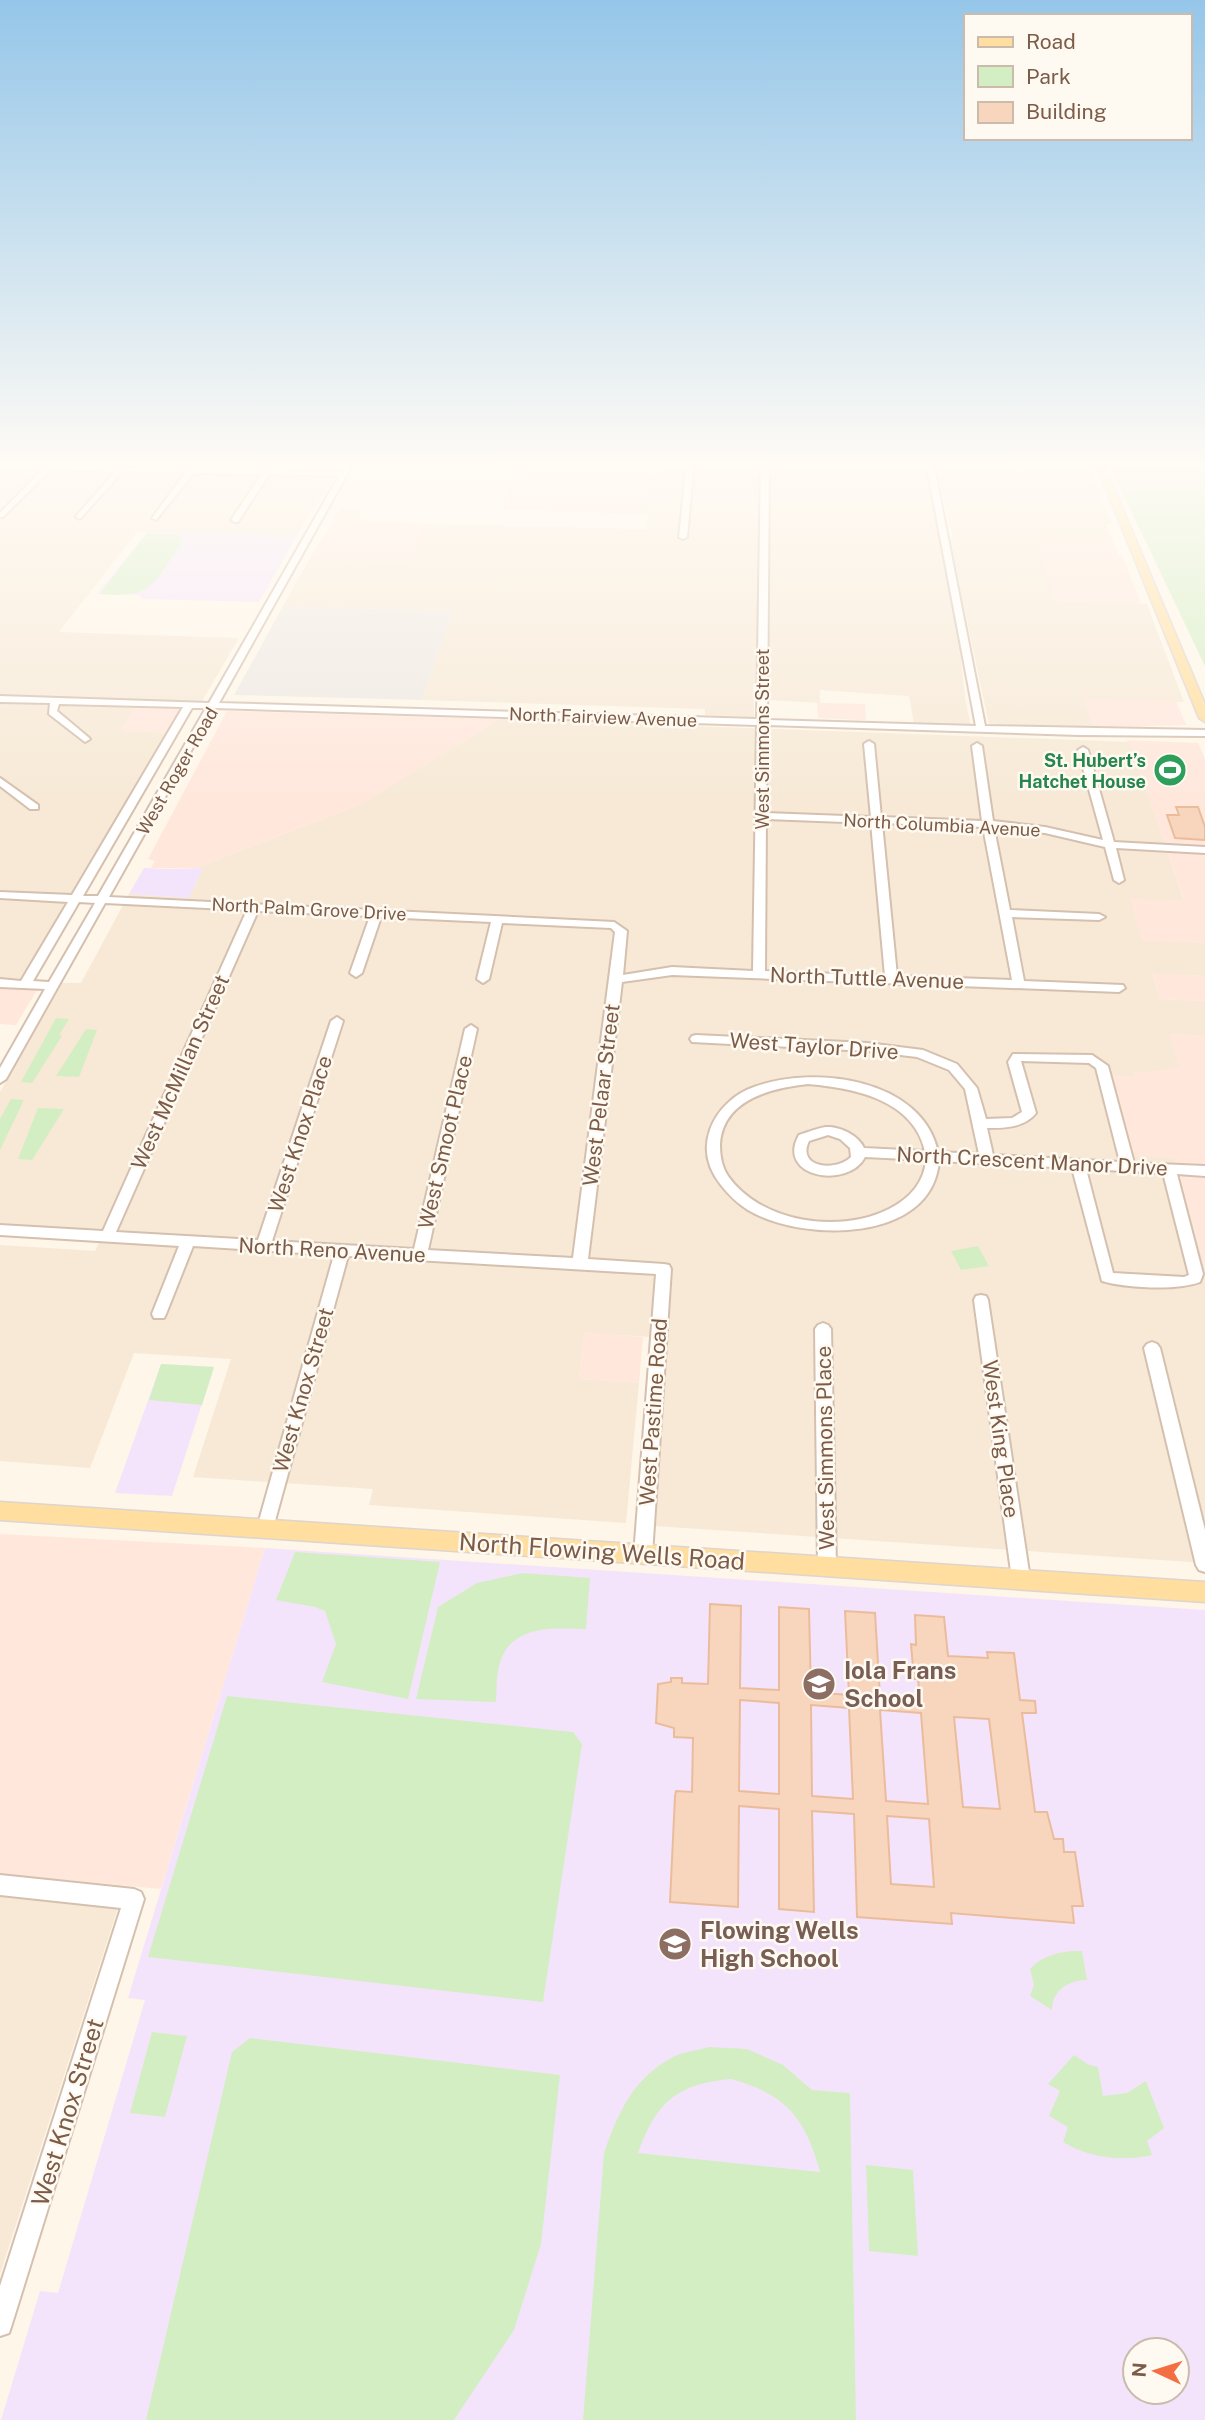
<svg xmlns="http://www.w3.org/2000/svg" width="1205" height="2420" viewBox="0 0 1205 2420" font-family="'Public Sans',sans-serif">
<rect width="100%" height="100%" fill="#fef6e8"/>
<!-- residential -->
<g fill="#f7e9d6">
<path d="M200,462h138l-5,9 2,1 -38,64 -160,-4 -78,100 180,6 -37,63 -202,-6v-232l196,5z"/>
<path d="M658,462h266l35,177 6,59 6,28 -57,-2 -5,-28 -89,-6v13l-50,-3 -1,-16h-16l1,33 -49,-2v-6l-283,-9 32,-89 -171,-5 26,-46 92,2 8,-2 16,-36 221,5 2,-14 -5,-1 6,-41h7z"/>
<path d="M935,462h151l26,62h-6l7,18 -76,-2 18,61 92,3 37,98 -100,-3 9,28 -104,-3 -40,-186h4z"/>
<path d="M0,702l136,4 -15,24 48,3 -147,246 -22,-1z"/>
<path d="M500,719l630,23 54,159 -42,39 63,3v33l-53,-2 8,25 45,2v35l-35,-2 10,34 -29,4h-16v4h-22l62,82 30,110v295l-550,-37 12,-188 -83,-5 -5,46 60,4 -13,140 -257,-18 4,-16 -180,-12 38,-118 -97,-6 -44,115 -90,-7v-216l95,6 10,-22 -105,-5v-132l62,-109h19l48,-89 60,4 14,-30h-7l163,-63z"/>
<path d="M0,1874l125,12 -125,388z"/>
</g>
<!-- commercial -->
<g fill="#ffe7dc">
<path d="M532,462h126l-2,12h-7l-6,40 -140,-4 8,-22h14z"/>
<path d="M340,509l23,1 -5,10 67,4 -15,36 -9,2 -92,-2z"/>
<path d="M1037,540l76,2 6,14h3l19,48 -86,-3z"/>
<path d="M1083,699l93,2 10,24 -93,2z"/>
<path d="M817,703l48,1 1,16 -48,-2z"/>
<path d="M136,706l48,2 -15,25 -49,-3z"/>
<path d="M227,711l273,8 -141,86 -163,63h-45l4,-7 -7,-2z"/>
<path d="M1125,740l73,3 7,16v184l-63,-2 -12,-42 54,1 -54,-157z"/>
<path d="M1152,973l53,3v25l-45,-2z"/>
<path d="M0,978l43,2 -27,45 -16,-1z"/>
<path d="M1170,1034l35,2v232l-30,-110 -43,-2 -19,-81 22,1 -1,-4h17l28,-5z"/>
<path d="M584,1332l59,5 -4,46 -60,-4z"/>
<path d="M0,1534l265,14 -104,341 -161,-15z"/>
</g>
<!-- industrial -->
<path fill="#efe8e2" d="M283,606l171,5 -32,89 -188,-5z"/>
<!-- education -->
<g fill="#f4e4fb" fill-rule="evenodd">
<path d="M147,533h78l72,3 -38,66 -116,-3 -4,-4 -42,-1z"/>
<path d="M144,868l24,1 35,-1 -14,30 -60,-4z"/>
<path d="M161,1364l53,3 -42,129 -57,-3z"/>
<path d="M265,1548l940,62v810h-1204l39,-129 18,2 87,-293 -17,-2zM1135,2350h42v42h-42z"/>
</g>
<!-- green -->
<g fill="#d4eec4" fill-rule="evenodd">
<path d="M1108,462h97v204l-90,-189z"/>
<path d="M146,534l34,1 2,2 -4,5 4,1c-29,40 -28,56 -82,51z"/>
<path d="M56,1018l13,1 -10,16 3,1 -30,47 -11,-1z"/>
<path d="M86,1029l11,1 -18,47 -23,-1z"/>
<path d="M11,1099l13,1 -24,50v-31z"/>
<path d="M38,1108l26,1 -32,51 -14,-1z"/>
<path d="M978,1246l11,20 -28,4 -10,-19z"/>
<path d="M161,1364l53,3 -12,38 -53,-5z"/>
<path d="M295,1552l145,10 -32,137 -86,-17 14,-38 -11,-33 -10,-4 -39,-7z"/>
<path d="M523,1573l67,5 -4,51c-31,-1 -75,-5 -86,34 -4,11 -3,26 -4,39l-80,-3 22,-92 39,-24z"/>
<path d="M227,1696l346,36 9,12 -39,258 -395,-45z"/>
<path d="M1082,1951l5,29c-18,0 -35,10 -35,30l-22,-14 4,-11 -4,-16c12,-14 33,-19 52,-18z"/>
<path d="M152,2032l35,4 -22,81 -35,-4z"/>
<path d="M250,2038l310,37 -19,169 -27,86 -60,90h-308l86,-368z"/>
<path d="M710,2047l37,2 36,16 29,25 38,3 6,327h-273l21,-267c14,-40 29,-75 69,-96 10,-5 25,-7 37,-10zM731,2079c54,15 74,38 89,93l-182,-19c18,-51 39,-69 93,-74z"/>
<path d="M1074,2055l15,10 9,2 5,29 24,-3 19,-12 18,47 -17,13 5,14c-29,7 -63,3 -89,-13l5,-15 -19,-11 11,-25 -12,-7z"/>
<path d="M866,2165l47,5 5,86 -49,-5z"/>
</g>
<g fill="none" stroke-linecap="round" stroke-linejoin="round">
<!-- stream -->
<path stroke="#9fd2de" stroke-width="2" d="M27,462l157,4 14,-4"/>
</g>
<!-- building -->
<g fill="#f7d6bd" stroke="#ebbc9c" stroke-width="2" fill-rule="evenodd">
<path d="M1176,807h22l7,20v13l-30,-2 -8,-23h12z"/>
<path d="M710,1604l31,2 -1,82 39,2v-83l30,2 2,83 38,3 -4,-84 30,2 5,84 40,3 -2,-21h-4l-3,-35 5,1 -1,-30 29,2 4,39 40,2 -1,-6 27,1 6,47 15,1 1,12h-14l13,99h12l7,27h9l1,13h11l8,54h-11l2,17 -123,-10 1,11 -95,-7 -3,-103 -42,-3 2,101 -35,-3v-100l-40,-3 -1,101 -68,-5 5,-106 1,-5 16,1 1,-54 -19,-1v-9l-18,-5 2,-39 13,-2v-4h11v5l26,1zM740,1700l39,3v91l-40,-3zM811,1705l38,3 4,91 -41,-3zM880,1710l41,3 7,91 -42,-3zM954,1717l35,2 11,90 -37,-2zM887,1816l42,3 5,68 -43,-3z"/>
</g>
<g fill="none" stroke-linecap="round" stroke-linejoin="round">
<defs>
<g id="minor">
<path d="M347,462h7l-135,241 538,16 4,-257h8l-2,258 209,6 -50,-264h7l52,264 220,4v6l-126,-1 -312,-10 -1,88 105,4 -7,-73 5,-3 5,3 7,73 101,4 -10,-75 5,-3 5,3 11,75 52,6 58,13 -25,-90 5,-3 5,3 26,92 91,5v6l-89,-5 8,32 -5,3 -5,-3 -9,-33 -60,-14 -51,-5 16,82 89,4 6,3 -6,3 -87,-3 12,64 99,4 2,3 -6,4 -447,-17 -50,7 -34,277 76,5 5,1 2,4 -19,286 -3,5 -6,2 -6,-2 -3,-5 22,-281 -308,-18 -75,272 -2,5 -6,2 -6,-2 -2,-5 77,-273 -141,-9 -27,68 -2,4h-10l-2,-4 27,-68 -179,-11v-10l103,6 144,-321 -142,-7 -99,176 -6,4v-15l45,-79 -45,-2v-8l21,2 47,-79 -68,-4v-6l72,3 111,-188 -124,-3 -2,7 31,26 2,2 -5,3 -36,-28 1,-11 -50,-1v-6l209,7 130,-227 -70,-2 -31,48h-3l-4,-2 31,-46 -68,-1 -38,47 -4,-2 34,-46 -63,-1 -43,48 -4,-2 1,-2 39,-44 -65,-2 -48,48h-3v-4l43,-44 -43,-1v-4l342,8zM192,708h14l-108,188h-15zM215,708l542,17 -4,246 -81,-4 -49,8 4,-44 -13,-9 -505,-25zM766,819l105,4 14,153 -120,-5zM882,823l101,4 29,153 -115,-4zM79,902l16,1 -46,79 -16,-1zM258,911l112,5 -20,57 6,4 6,-4 19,-56 110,5 -14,57 6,4 6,-4 13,-56 109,5 4,4 -42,326 -145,-8 49,-221 -6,-4 -6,4 -51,220 -142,-8 71,-220 -6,-4 -6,4 -73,219 -142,-8z"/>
<path d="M687,462h7l-7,75 -4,2 -4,-2z"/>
<path d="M0,778l38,27v4h-8l-30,-23z"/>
<path d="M696,1035l171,8 56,7 34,14 20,24 9,31 26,-1 10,-6 -14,-50 5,-8 79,1 16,11 26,97 71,3v10l-28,-2 26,100 -3,8c-23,9 -74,6 -98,-1l-30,-113 -133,-7c-7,83 -138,81 -191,49 -11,-7 -19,-15 -27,-25 -13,-16 -18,-35 -11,-55 7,-20 24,-36 44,-43 59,-22 168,-9 184,65l41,2 -14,-65 -16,-19 -32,-13 -50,-6 -175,-9 -2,-3 2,-3zM1021,1061l68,2 7,5 24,94 -127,-7 -6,-27c17,0 37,0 49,-15zM808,1084c45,4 105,15 117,67l-61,-3c-5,-12 -24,-22 -38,-21 -8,1 -18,5 -27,8 -24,42 49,55 66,22l61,3c-2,23 -17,39 -37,49 -49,25 -128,14 -161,-33 -6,-9 -8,-20 -8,-31 2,-45 51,-57 88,-61zM828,1135l12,4 10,9 1,9c-15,15 -55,11 -42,-16zM1086,1169l77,4 26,102 -5,2 -71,-4z"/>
<path d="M981,1295l5,1 2,4 42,279 -3,5 -6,3 -6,-3 -3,-5 -38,-279 2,-4z"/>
<path d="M823,1323l5,2 3,4 5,238 -3,5 -6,2 -6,-2 -3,-5 -3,-238 3,-4z"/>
<path d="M1152,1342l5,2 3,4 45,182v42l-6,-2 -3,-5 -52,-217 3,-4z"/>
<path d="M0,1875l134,14 7,3 3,7 -132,425 -3,9 -9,3v-50l121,-378 -121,-13z"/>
</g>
<g id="major">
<path d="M1095,462h8l102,242v18l-6,-4z"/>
<path d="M0,1502l1205,80v20l-1205,-82z"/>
</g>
</defs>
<!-- minor casing -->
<use href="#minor" stroke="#d5c0af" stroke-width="4"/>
<!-- major casing -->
<use href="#major" stroke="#ddd5cf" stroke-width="3"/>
<!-- minor -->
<use href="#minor" fill="#fff" fill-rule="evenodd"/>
<!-- major -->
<use href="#major" fill="#ffde9f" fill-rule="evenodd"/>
</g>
<!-- sky -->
<linearGradient id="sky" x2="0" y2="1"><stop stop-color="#95c6e9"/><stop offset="0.58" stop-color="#fffbf5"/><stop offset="1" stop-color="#fffbf5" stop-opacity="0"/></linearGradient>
<rect width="1205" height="801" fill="url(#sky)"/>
<!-- icons -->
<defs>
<symbol id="stadium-disc" viewBox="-11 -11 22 22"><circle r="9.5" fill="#2e9e5b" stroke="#fffaf1"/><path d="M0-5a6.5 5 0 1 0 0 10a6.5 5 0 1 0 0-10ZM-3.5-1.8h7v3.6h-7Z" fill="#fff"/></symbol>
<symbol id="school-disc" viewBox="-11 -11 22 22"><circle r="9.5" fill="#8d6e63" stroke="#fffaf1"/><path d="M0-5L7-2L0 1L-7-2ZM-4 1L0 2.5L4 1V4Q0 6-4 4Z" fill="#fff"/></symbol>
</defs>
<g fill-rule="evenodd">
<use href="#stadium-disc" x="1151" y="751" width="38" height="38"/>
<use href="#school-disc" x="800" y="1665" width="38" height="38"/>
<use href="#school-disc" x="656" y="1925" width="38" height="38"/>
</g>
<g text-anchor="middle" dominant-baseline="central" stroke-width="5" stroke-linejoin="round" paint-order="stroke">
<!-- far-street labels -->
<g font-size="18" fill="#7c5c48" stroke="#fffaf1">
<text transform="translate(603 717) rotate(2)">North Fairview Avenue</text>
<text transform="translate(762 739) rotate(-90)">West Simmons Street</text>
<text transform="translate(177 771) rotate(-60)">West Roger Road</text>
<text transform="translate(942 825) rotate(3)">North Columbia Avenue</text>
<text transform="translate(309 909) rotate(3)">North Palm Grove Drive</text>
</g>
<!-- far-leisure labels -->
<g font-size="18" font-weight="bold" fill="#27864d" stroke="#fffaf1" text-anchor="end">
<text x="1146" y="760">St. Hubert’s<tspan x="1146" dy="21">Hatchet House</tspan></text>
</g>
<!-- street labels -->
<g font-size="21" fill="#7c5c48" stroke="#fffaf1">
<text transform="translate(867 978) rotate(2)">North Tuttle Avenue</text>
<text transform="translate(814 1046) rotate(4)">West Taylor Drive</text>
<text transform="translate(180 1072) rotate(-66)">West McMillan Street</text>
<text transform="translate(601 1095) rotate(-83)">West Pelaar Street</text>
<text transform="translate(300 1134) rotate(-72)">West Knox Place</text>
<text transform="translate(445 1142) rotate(-77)">West Smoot Place</text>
<text transform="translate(1032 1161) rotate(3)">North Crescent Manor Drive</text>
<text transform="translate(332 1250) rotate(3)">North Reno Avenue</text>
<text transform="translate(303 1390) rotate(-74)">West Knox Street</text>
<text transform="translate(653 1412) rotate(-86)">West Pastime Road</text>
<text transform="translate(1001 1439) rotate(82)">West King Place</text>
<text transform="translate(825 1448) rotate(-91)">West Simmons Place</text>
</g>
<!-- near-street labels -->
<g font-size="24" fill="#7c5c48" stroke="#fffaf1">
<text transform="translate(602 1551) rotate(4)">North Flowing Wells Road</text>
<text transform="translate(67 2112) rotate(-73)">West Knox Street</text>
</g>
<!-- near-education labels -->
<g font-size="24" font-weight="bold" fill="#785e54" stroke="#fffaf1" text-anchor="start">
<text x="844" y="1670">Iola Frans<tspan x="844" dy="28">School</tspan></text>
<text x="700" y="1930">Flowing Wells<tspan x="700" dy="28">High School</tspan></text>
</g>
</g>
<!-- legend -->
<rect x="964" y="14" width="228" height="126" fill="#fffaf1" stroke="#cbbbad" stroke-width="2"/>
<rect x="978" y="37" width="35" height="10" fill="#ffde9f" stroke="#cbbbad" stroke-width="2"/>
<text x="1026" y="49" font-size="21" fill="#7c5c48">Road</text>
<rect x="978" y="66" width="35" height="21" fill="#d4eec4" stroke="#cbbbad" stroke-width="2"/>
<text x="1026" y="84" font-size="21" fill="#7c5c48">Park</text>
<rect x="978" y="102" width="35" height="21" fill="#f7d6bd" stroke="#cbbbad" stroke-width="2"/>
<text x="1026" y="119" font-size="21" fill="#7c5c48">Building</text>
<!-- north arrow -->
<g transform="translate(1156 2371) rotate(274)"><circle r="33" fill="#fffaf1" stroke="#cbbbad" stroke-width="2"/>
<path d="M0-5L12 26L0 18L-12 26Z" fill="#f36f42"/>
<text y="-10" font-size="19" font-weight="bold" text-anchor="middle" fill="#7c5c48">N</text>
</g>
</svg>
